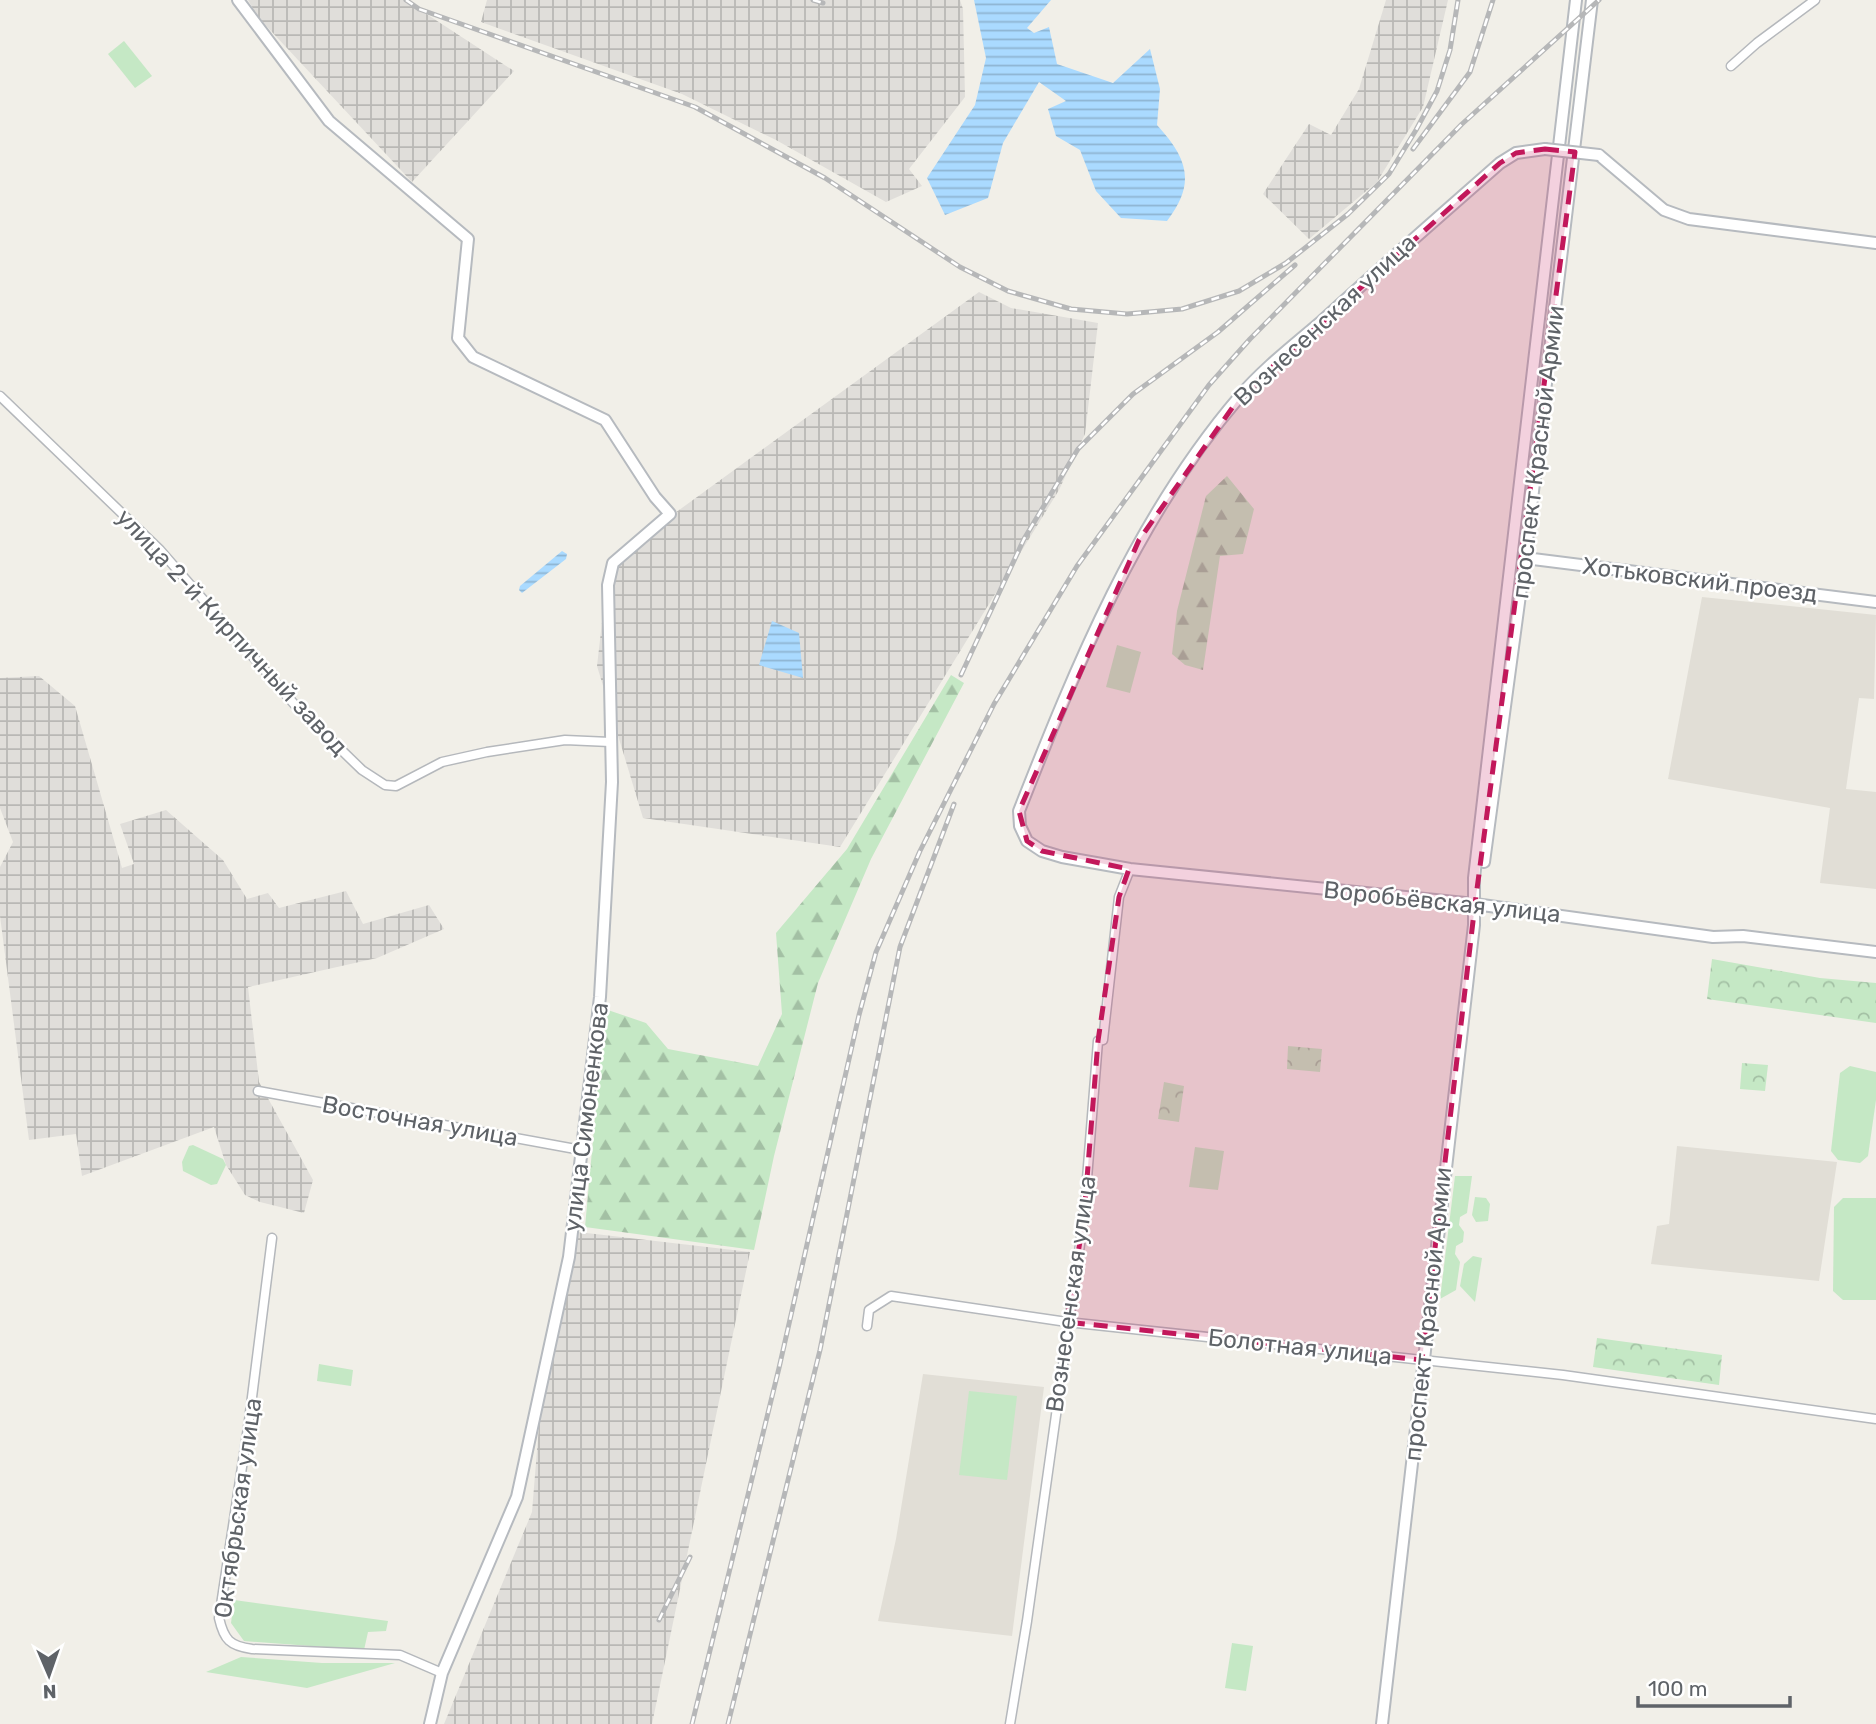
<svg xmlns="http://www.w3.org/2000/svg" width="1876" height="1724" viewBox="0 0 1876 1724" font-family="Rubik,sans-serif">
<defs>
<pattern id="industrial-grid" width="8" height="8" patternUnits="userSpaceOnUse" patternTransform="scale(1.75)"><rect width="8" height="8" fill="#e0deda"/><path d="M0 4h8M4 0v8" fill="none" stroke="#b9b8b5"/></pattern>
<pattern id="forest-firs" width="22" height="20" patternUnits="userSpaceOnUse" patternTransform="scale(1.75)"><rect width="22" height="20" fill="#c5e8c5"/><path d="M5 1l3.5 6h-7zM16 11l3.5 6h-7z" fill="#a3c0a4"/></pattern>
<pattern id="park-crowns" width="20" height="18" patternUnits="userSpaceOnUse" patternTransform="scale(1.75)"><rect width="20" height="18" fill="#c5e8c5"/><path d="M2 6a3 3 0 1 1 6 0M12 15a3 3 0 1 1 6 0" fill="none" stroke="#a3c0a4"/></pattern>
<pattern id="water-rules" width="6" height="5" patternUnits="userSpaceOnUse" patternTransform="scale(1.75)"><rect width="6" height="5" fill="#aadaff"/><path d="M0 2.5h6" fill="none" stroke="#8eb4d2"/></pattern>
</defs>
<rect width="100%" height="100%" fill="#f1efe8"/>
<!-- industrial -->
<g fill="url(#industrial-grid)">
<path d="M248,0h157l109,71 -102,111 -155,-166z"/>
<path d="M487,0h473l3,9 2,88 -56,72 13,17 -36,16 -110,-62 -94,-46 -201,-72z"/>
<path d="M1386,0h62l-25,107 -46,75 -68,57 -46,-45 46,-70 22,11 28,-46z"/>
<path d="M979,292l32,16 87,15 -13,111 -26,56 -219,357 -197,-29 -46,-152 12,-105z"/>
<path d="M39,676l36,30 47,162 12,-4 -14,-40 46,-14 57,50 24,39 21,-6 11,15 67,-17 17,33 66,-19 15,24 -67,29 -129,29 11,95 54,98 -9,33 -44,-11 -15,-7 -19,-30 -12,-38 -132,49 -6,-42 -47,6 -29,-224v-49l13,-25 -13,-34v-130z"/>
<path d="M578,1232l172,20 -98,472h-208l88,-212 11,-136z"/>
</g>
<!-- education -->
<g fill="#e1ded6">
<path d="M1702,597l174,18 -2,84 -15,-1 -13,91 30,3v97l-56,-6 10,-75 -162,-29z"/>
<path d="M1677,1146l160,16 -18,119 -168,-17 6,-38 12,-2z"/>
<path d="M923,1374l121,13 -32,249 -134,-15 18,-82z"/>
</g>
<!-- grass -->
<g fill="#c5e8c5">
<path d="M124,41l28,35 -17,12 -27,-34z"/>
<path d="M1117,645l24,7 -11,41 -24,-6z"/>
<path d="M1850,1066l26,6v28l-8,56 -8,7 -22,-3 -7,-9 9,-78z"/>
<path d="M193,1145l30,14 3,6 -9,19 -6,1 -28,-14 -1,-9 7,-16z"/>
<path d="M1195,1147l29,4 -6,39 -29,-3z"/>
<path d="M1455,1176h17l-5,37 -7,4 -1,8 5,7 -1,10 -7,4 -1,8 5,8 -4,28 -16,9z"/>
<path d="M1475,1197l11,1 4,6 -2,17 -12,1 -4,-7z"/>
<path d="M1843,1198h33v102h-33l-10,-9 1,-84z"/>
<path d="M1473,1256l9,2 -7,44 -15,-16 4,-22z"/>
<path d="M319,1364l34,6 -2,16 -34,-5z"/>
<path d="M969,1391l48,5 -10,84 -48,-5z"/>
<path d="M234,1600l154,21 -2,10 -18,1 -4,18 -120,-9 -13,-18z"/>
<path d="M1232,1643l21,3 -7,45 -21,-3z"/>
<path d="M241,1657l81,6h73l-88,25 -101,-16z"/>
</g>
<!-- forest -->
<g fill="url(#forest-firs)">
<path d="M1227,476l27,33 -11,45 -23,2 -17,114 -18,-5 -13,-11 5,-43 29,-115z"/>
<path d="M951,675l13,8 -93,176 -53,124 -44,173 -20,94 -169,-23 20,-218 41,14 22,26 90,17 24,-52 -6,-81 71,-84z"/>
</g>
<!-- park -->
<g fill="url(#park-crowns)">
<path d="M1712,959l108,19 56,5v40l-169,-24z"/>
<path d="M1288,1046l34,3 -2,23 -33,-3z"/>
<path d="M1742,1063l26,2 -3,26 -25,-2z"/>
<path d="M1164,1082l20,4 -5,36 -21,-3z"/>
<path d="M1597,1338l125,17 -3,30 -126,-18z"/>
</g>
<!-- water -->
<g fill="url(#water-rules)">
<path d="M974,0h77l-24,28 7,5 15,-6 8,37 56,19 37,-34 10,40 -3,36c31,34 39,58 10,96l-46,-3 -25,-27 -16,-41 -24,-14 -8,-27 18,-8 -27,-19 -36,61 -15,55 -43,17 -18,-37 48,-73 11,-47z"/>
<path d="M562,551l5,3 -1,5 -44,34 -3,-3 1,-4z"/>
<path d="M772,621l27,12 4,45 -44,-13z"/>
</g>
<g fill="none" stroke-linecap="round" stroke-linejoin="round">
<defs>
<g id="street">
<path d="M1731,66l26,-23 58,-43"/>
<path d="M0,396l160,154 135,155 67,65 23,15 11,1 46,-24 45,-10 78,-12 45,2"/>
<path d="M258,1091l323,59"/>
<path d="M272,1238l-23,183 -30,197c5,22 11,28 33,31l148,6 42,18"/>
<path d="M867,1326l2,-16 22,-14 176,26 496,53 313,44"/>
<path d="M1010,1724l17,-103 57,-405 14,-175 5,-1 16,-143 11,-28"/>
</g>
<g id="secondary">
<path d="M238,0l91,121 139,118 -10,99 15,19 132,63 50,77 15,17 -57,49 -5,22 4,197 -12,215 -31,260 -52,240 -75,176 -12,51"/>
<path d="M1545,149l-29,4 -16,10c-59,52 -119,104 -178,158 -28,24 -59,48 -82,75 -103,120 -164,270 -221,415l1,15 7,15 15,10 20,6 68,12 345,35 238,33 30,-1 133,16"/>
<path d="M1599,155l65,55 25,9 187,24"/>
<path d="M1525,558l351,44"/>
<path d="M1484,862l41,-304 67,-558"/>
<path d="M1382,1724l92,-799v-47l102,-878"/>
</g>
</defs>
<!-- street casing -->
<use href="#street" stroke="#b5b8bc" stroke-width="11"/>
<!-- secondary casing -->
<use href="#secondary" stroke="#b6babf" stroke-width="14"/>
<!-- street -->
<use href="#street" stroke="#fff" stroke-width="8"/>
<!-- secondary -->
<use href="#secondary" stroke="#fff" stroke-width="10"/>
<defs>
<g id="rail">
<path d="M406,0l13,9 276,98 130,71 135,89 48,24 63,18 56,5 55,-5 57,-18 47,-28 62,-49 41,-40 27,-44 21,-39 13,-41 8,-50"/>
<path d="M813,0l10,3"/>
<path d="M1413,149l57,-77 23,-72"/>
<path d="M961,675l63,-136 54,-90 55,-55 85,-62 77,-67"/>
<path d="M659,1620l31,-63"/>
<path d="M692,1724l87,-356 80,-353 17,-63 44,-101 74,-147 83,-138 132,-181 41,-46 212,-215 137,-124"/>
<path d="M728,1724l92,-374 80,-403 54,-143"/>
</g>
</defs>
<!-- rail casing -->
<use href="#rail" stroke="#b6b7b8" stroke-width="5"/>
<!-- rail -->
<use href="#rail" stroke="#fff" stroke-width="2.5" stroke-dasharray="8" stroke-linecap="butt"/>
<defs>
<path id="secondary-bridge" d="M1545,149l54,6"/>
</defs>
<!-- secondary-bridge casing -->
<use href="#secondary-bridge" stroke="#b6babf" stroke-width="14" stroke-linecap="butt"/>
<!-- secondary-bridge -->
<use href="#secondary-bridge" stroke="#fff" stroke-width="10"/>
</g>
<!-- marked area -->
<path fill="#c2185b" fill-opacity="0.2" stroke="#c2185b" stroke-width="5" stroke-dasharray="14 9" stroke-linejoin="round" d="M1545,149l30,3 -100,752 -53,456 -355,-38 17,-106 14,-175 21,-144 10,-28 -87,-18 -15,-10 -8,-30 120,-271 103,-146 258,-231 16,-10z"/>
<g text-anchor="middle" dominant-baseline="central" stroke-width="5" stroke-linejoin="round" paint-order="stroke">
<!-- street labels -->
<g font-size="24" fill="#5f6368" stroke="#fff">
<text transform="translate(1325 320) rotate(-43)">Вознесенская улица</text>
<text transform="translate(1538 452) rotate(-83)">проспект Красной Армии</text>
<text transform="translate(1700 580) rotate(7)">Хотьковский проезд</text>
<text transform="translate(232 632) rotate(47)">улица 2-й Кирпичный завод</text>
<text transform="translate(1442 902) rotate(6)">Воробьёвская улица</text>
<text transform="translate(586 1117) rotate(-83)">улица Симоненкова</text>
<text transform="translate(420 1121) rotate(10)">Восточная улица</text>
<text transform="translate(1071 1294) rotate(-82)">Вознесенская улица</text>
<text transform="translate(1428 1314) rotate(-84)">проспект Красной Армии</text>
<text transform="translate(1300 1347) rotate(6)">Болотная улица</text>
<text transform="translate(238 1508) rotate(-82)">Октябрьская улица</text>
</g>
</g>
<!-- north arrow -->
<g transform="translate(49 1675) rotate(178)" stroke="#ffffff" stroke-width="5" paint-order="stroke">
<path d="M0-5L12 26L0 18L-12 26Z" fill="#5f6368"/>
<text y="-10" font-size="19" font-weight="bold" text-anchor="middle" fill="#5f6368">N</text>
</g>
<!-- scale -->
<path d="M1638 1696v10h152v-10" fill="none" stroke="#5f6368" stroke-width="3.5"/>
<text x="1648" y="1696" font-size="21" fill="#5f6368" stroke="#ffffff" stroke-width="5" paint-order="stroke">100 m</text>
</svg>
